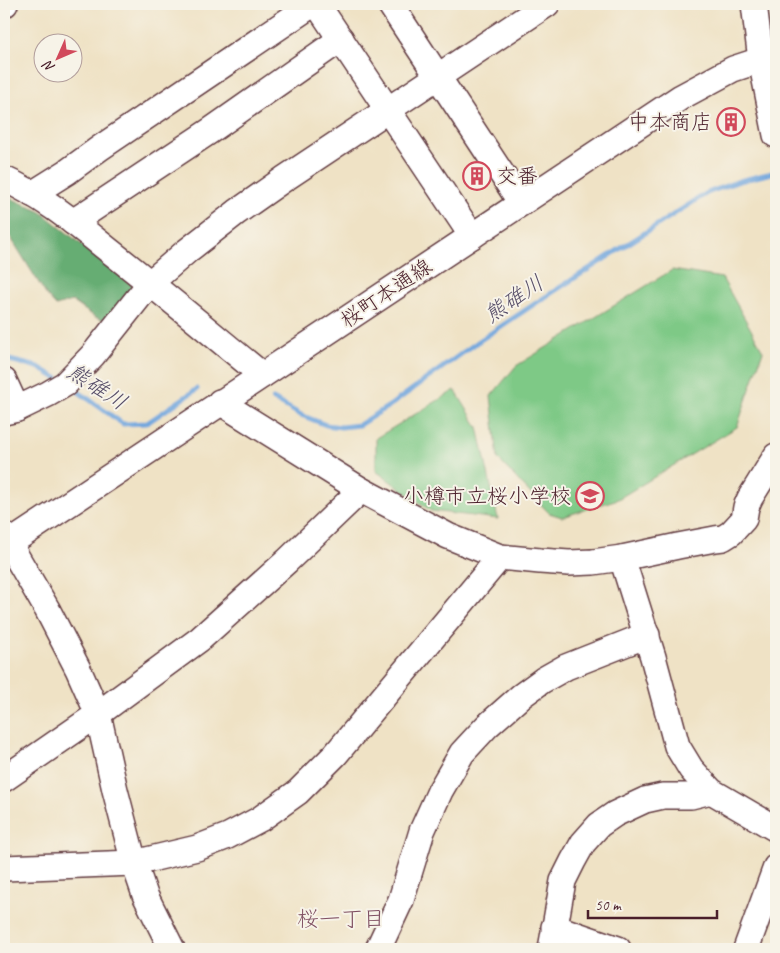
<svg xmlns="http://www.w3.org/2000/svg" width="780" height="953" viewBox="0 0 780 953" font-family="Caveat,'Klee One',sans-serif">
<rect width="100%" height="100%" fill="#f7f3e8"/>
<filter id="ink" filterUnits="userSpaceOnUse"><feTurbulence type="fractalNoise" baseFrequency=".02" numOctaves="2"/><feDisplacementMap in="SourceGraphic" scale="10" xChannelSelector="R" yChannelSelector="G"/><feConvolveMatrix kernelMatrix="1 2 1 2 8 2 1 2 1" color-interpolation-filters="sRGB"/></filter>
<filter id="wash" filterUnits="userSpaceOnUse"><feTurbulence type="fractalNoise" baseFrequency=".0096" numOctaves="4" result="noise"/><feDisplacementMap in="SourceGraphic" scale="20" xChannelSelector="R" yChannelSelector="G"/><feGaussianBlur stdDeviation="1.12" result="paint"/><feColorMatrix in="noise" values="0 0 0 0 0 0 0 0 0 0 0 0 0 0 0 0 0 1.4 0 .05"/><feComposite in="paint" operator="in"/></filter>
<g filter="url(#wash)">
<rect width="100%" height="100%" fill="#efe2c5"/>
<!-- green -->
<g fill="#7ec986" stroke="#647458">
<path d="M672,270l50,8 41,73 -26,76 -119,72 -56,18 -13,-4 -51,-54 -7,-63 25,-30z"/>
<path d="M455,390l23,37 20,92 -67,-8 -55,-40v-33z"/>
</g>
<!-- forest -->
<path fill="#66ad73" stroke="#58664f" d="M4,195l37,17 96,77 -27,33 -15,-5 -23,-16 -16,5 -9,-10 -41,-66h-2z"/>
<g fill="none" stroke-linecap="round" stroke-linejoin="round">
<!-- stream -->
<g stroke="#6fa5dd" stroke-width="5">
<path d="M4,358l1,1 33,8 20,12"/>
<path d="M72,387l51,37 24,-1 50,-34"/>
<path d="M273,399l28,16 25,10 15,2 18,-2 33,-21 87,-63 60,-40 168,-108 32,-12 37,-9"/>
</g>
</g>
</g>
<g filter="url(#ink)">
<g fill="none" stroke-linecap="round" stroke-linejoin="round">
<defs>
<g id="minor">
<path d="M4,4h1"/>
<path d="M317,4l155,232"/>
<path d="M390,4l131,199"/>
<path d="M754,4l7,56 15,75"/>
<path d="M4,179c39,17 73,46 107,73 51,40 101,82 151,123"/>
<path d="M32,194l35,-22 33,-24 213,-144"/>
<path d="M73,222l137,-91 131,-92"/>
<path d="M4,381l13,28"/>
<path d="M220,402l141,88 87,46 52,21 40,4 29,2 24,-1 29,-4 31,99 24,89 14,23 20,22 65,38"/>
<path d="M4,412l13,-3 31,-15 17,-10 28,-29 57,-72 37,-32 50,-39 47,-33 263,-175"/>
<path d="M4,535l43,74 31,60 20,45 17,76 19,73 11,32 27,54"/>
<path d="M4,547l677,-450 52,-28 43,-14"/>
<path d="M622,558l56,-12 37,-7 8,-1 8,-5 13,-14 2,-12 4,-9 26,-42"/>
<path d="M4,779l94,-65 102,-75 87,-78 74,-71"/>
<path d="M4,868l130,-5 63,-15 31,-12 32,-17 38,-27 37,-37 165,-198"/>
<path d="M554,927l64,22"/>
<path d="M378,949l23,-49 21,-69 18,-40 22,-38 25,-27 34,-30 22,-16 23,-13 81,-32"/>
<path d="M551,949l12,-68 10,-20 10,-18 16,-18 16,-11 30,-14 18,-4h28l20,-5"/>
<path d="M746,949l30,-82"/>
</g>
</defs>
<!-- minor casing -->
<use href="#minor" stroke="#633c42" stroke-width="28"/>
<!-- minor -->
<use href="#minor" stroke="#fff" stroke-width="25"/>
</g>
</g>
<!-- icons -->
<defs>
<symbol id="building-ring" viewBox="-11 -11 22 22"><circle r="9.5" fill="#f7f3e8" stroke="#d1495b" stroke-width="1.5"/><path d="M-4-6H4V6H1V3H-1V6H-4ZM-2.5-4.3h1.7v1.8h-1.7ZM.8-4.3h1.7v1.8H.8ZM-2.5-1h1.7V.8h-1.7ZM.8-1h1.7V.8H.8Z" fill="#d1495b"/></symbol>
<symbol id="school-ring" viewBox="-11 -11 22 22"><circle r="9.5" fill="#f7f3e8" stroke="#d1495b" stroke-width="1.5"/><path d="M0-5L7-2L0 1L-7-2ZM-4 1L0 2.5L4 1V4Q0 6-4 4Z" fill="#d1495b"/></symbol>
</defs>
<g fill-rule="evenodd">
<use href="#building-ring" x="715" y="106" width="32" height="32"/>
<use href="#building-ring" x="461" y="160" width="32" height="32"/>
<use href="#school-ring" x="574" y="480" width="32" height="32"/>
</g>
<g text-anchor="middle" dominant-baseline="central" stroke-width="4" stroke-linejoin="round" paint-order="stroke">
<!-- poi labels -->
<g font-size="21" fill="#4a1f2b" stroke="#f7f3e8" text-anchor="end">
<text x="712" y="122">中本商店</text>
<text x="496" y="176" text-anchor="start">交番</text>
<text x="571" y="496">小樽市立桜小学校</text>
</g>
<!-- street labels -->
<g font-size="21" fill="#4a1f2b" stroke="#f7f3e8">
<text transform="translate(386 293) rotate(-34)">桜町本通線</text>
</g>
<!-- water labels -->
<g font-size="22" font-style="italic" fill="#574e69" stroke="#f7f3e8">
<text transform="translate(514 299) rotate(-34)">熊碓川</text>
<text transform="translate(97 387) rotate(33)">熊碓川</text>
</g>
<!-- neighbourhood labels -->
<g font-size="22" fill="#805063" stroke="#f7f3e8">
<text x="341" y="919">桜一丁目</text>
</g>
</g>
<!-- margin -->
<rect width="780" height="953" fill="none" stroke="#f7f3e8" stroke-width="20"/>
<!-- north arrow -->
<g transform="translate(58 58) rotate(225)"><circle r="24" fill="#f7f3e8" stroke="#b29e9c"/>
<path d="M0-4L9 19L0 12L-9 19Z" fill="#d1495b"/>
<text y="-8" font-size="14" font-weight="bold" text-anchor="middle" fill="#4a1f2b">N</text>
</g>
<!-- scale -->
<path d="M588 910v8h129v-8" fill="none" stroke="#4a1f2b" stroke-width="2.5"/>
<text x="595" y="910" font-size="15" fill="#4a1f2b" stroke="#f7f3e8" stroke-width="4" paint-order="stroke">50 m</text>
</svg>
